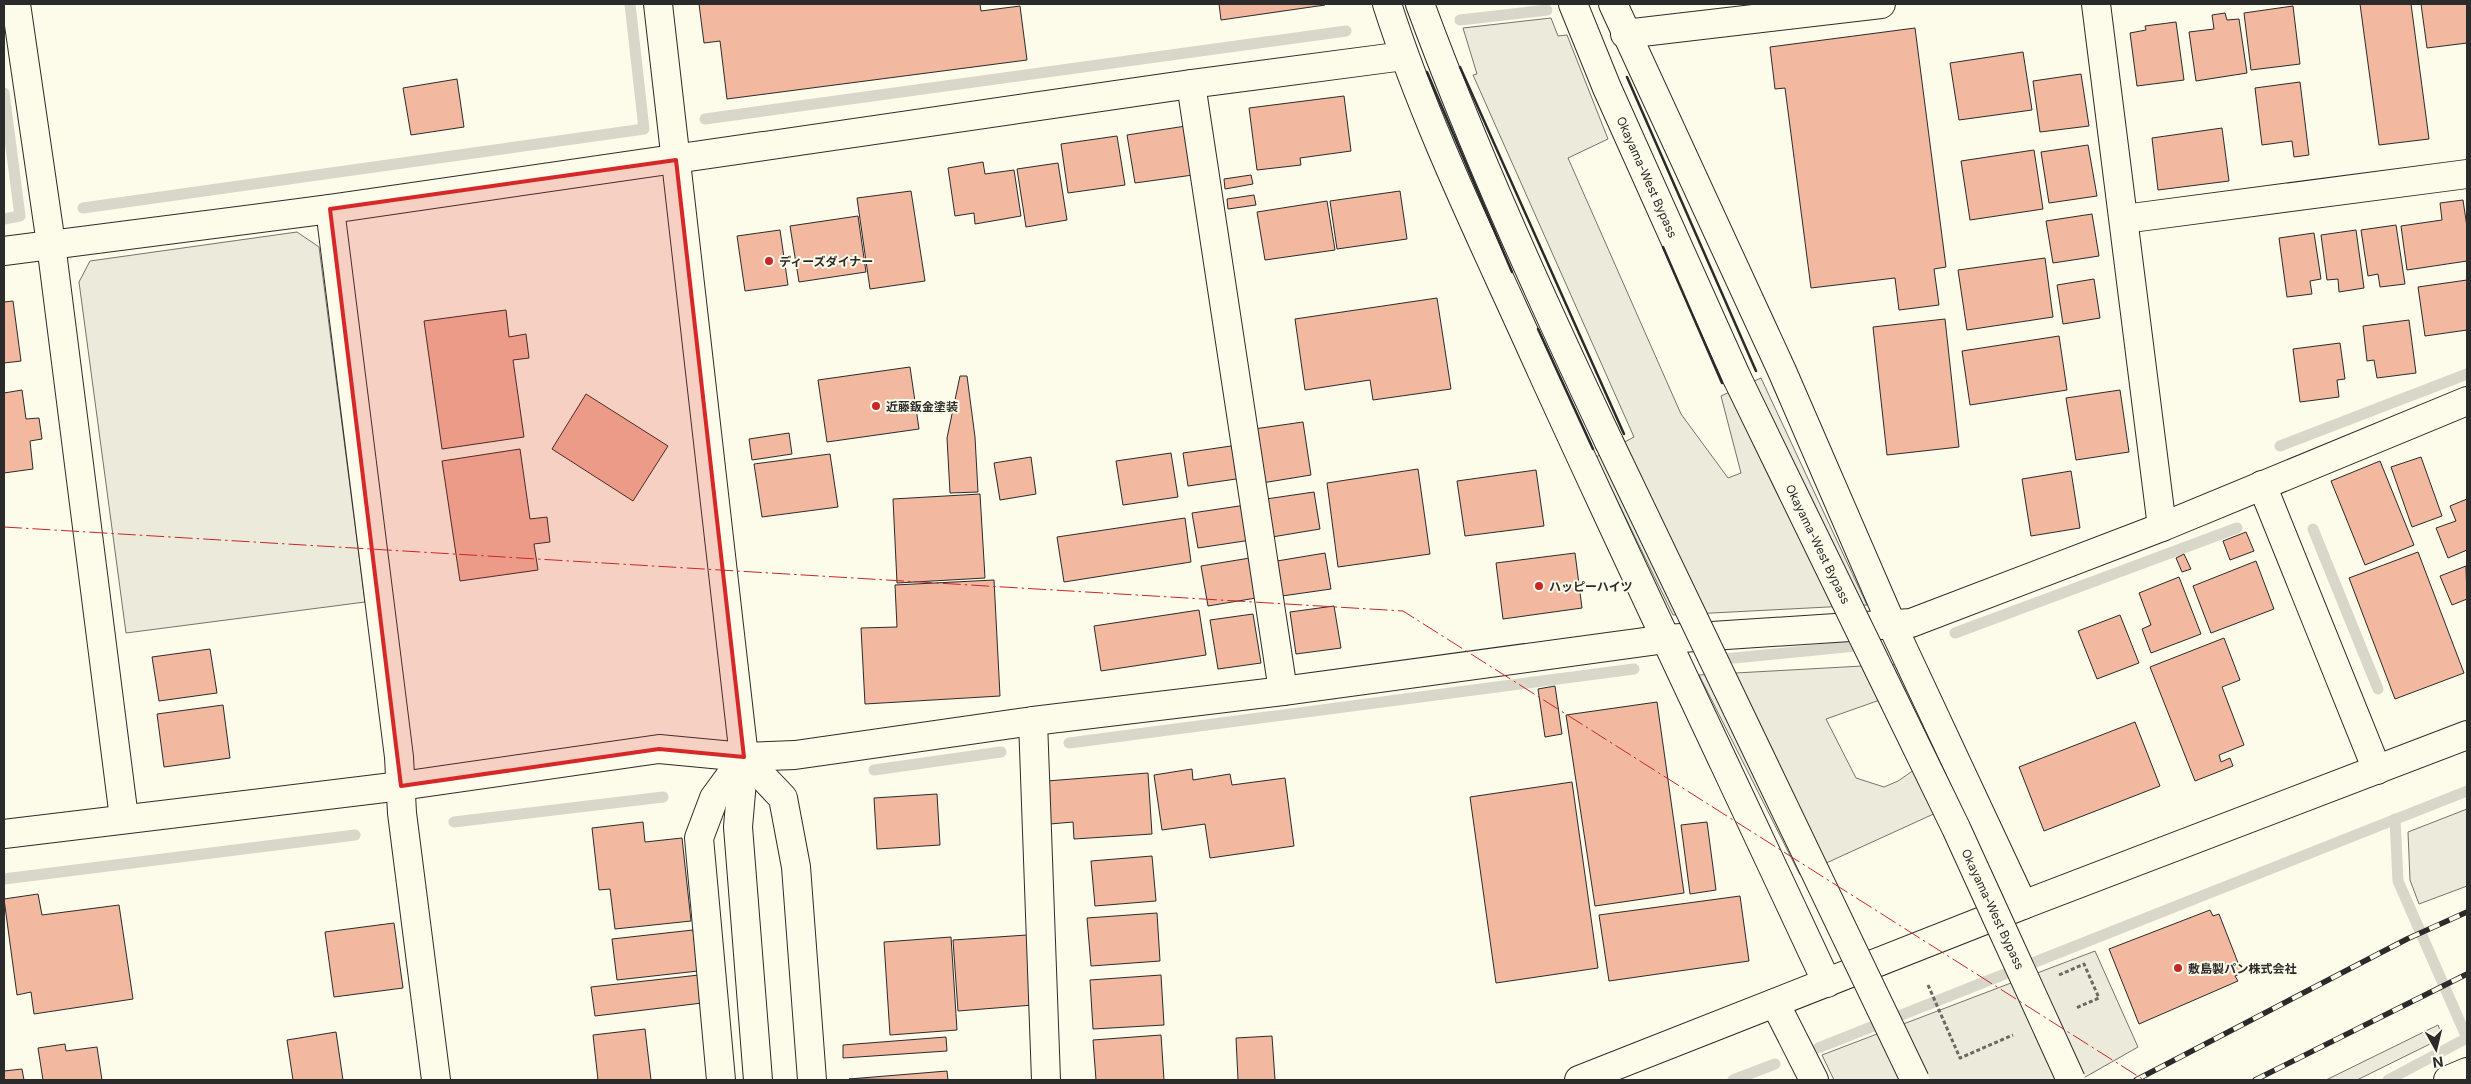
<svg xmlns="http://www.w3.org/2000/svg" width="2471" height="1084" viewBox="0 0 2471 1084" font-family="Inter,'Noto Sans JP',sans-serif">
<rect width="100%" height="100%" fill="#fdfbea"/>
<!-- green -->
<g fill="#ecebdb" stroke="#74746e">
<path d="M1551,18l7,18 9,-1 41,104 -40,19 113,256 47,64 13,-5 -20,-77 40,-18 106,227 -194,10 -77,-158 38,-20 -161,-362 4,-1 -14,-46z"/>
<path d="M297,232l22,15 46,355 -239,31 -47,-351 11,-21z"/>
<path d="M1899,664l12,25 -85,30 30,59 28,9 14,-6 42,-29 22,49 -162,74 -101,-200z"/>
<path d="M2467,809v77l-48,18 -9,-24 -2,-48z"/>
<path d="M2095,951l43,96 -58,33h-246l-12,-25z"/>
<path d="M2438,1025l4,10 -8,7 -77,38h-31z"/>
</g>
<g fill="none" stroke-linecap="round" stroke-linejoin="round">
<!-- stream -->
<g stroke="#d8d7c9" stroke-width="11">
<path d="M1460,20l87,-10"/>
<path d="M4,93l16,123 -16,3"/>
<path d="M705,119l641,-88"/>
<path d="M83,208l561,-79 -14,-125"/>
<path d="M2280,446l187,-72"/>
<path d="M2313,529l65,160"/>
<path d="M1955,633l282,-105"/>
<path d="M1714,660l152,-15"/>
<path d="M1069,743l565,-74"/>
<path d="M874,770l127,-18"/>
<path d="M2395,819l3,62 69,157"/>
<path d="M454,822l209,-25"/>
<path d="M4,879l351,-44"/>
<path d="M1818,1048l649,-257"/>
<path d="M1733,1080l42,-16"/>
<path d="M2388,1080l79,-42"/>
</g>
</g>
<!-- building -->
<g fill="#f2b8a0" stroke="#2b2b2b">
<path d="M699,4h281l1,7 39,-5 7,54 -300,39 -7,-58 -16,2z"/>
<path d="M1219,4h106v1l-104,15z"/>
<path d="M2360,4h51l18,135 -50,6z"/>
<path d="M2421,4h46v39l-40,5z"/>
<path d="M2293,6l7,58 -49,6 -7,-57z"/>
<path d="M2225,13l2,7 12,-1 8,54 -51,8 -7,-49 25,-3 -2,-14z"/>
<path d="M2176,22l8,58 -47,6 -7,-53 16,-3 -1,-4z"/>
<path d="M1915,28l31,239 -12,2 5,36 -40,5 -4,-32 -84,10 -26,-200 -10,1 -5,-42z"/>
<path d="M2023,52l9,58 -73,10 -9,-57z"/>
<path d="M2081,74l8,52 -49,6 -7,-51z"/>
<path d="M457,79l7,48 -53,8 -8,-47z"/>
<path d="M2300,82l9,73 -15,2 -2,-16 -30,4 -7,-57z"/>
<path d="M1344,96l7,55 -51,7 1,7 -44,5 -8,-62z"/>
<path d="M1186,126l7,49 -58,8 -8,-48z"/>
<path d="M2222,128l7,53 -71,9 -6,-52z"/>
<path d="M1117,136l8,49 -57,8 -7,-49z"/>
<path d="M2088,145l9,51 -48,7 -8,-51z"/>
<path d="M2034,150l9,59 -73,11 -9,-59z"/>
<path d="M983,162l2,12 29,-4 7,46 -46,8 -1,-11 -19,3 -7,-48z"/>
<path d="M1058,163l9,57 -41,7 -9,-58z"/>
<path d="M1251,175l2,9 -28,5 -1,-10z"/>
<path d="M911,191l14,90 -55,8 -13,-91z"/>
<path d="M1400,191l7,48 -70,10 -7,-48z"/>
<path d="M1254,195l2,10 -28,4 -1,-10z"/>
<path d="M2463,200l4,27v34l-60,9 -6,-44 41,-6 -2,-17z"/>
<path d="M1327,201l8,49 -70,10 -8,-48z"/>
<path d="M2092,214l7,42 -46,7 -7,-42z"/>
<path d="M858,216l8,56 -67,10 -9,-56z"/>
<path d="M2396,225l9,59 -25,3 -2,-13 -10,2 -7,-46z"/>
<path d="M780,230l8,55 -43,6 -8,-55z"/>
<path d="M2356,230l8,58 -25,4 -1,-13 -11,1 -6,-45z"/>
<path d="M2314,233l7,46 -11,2 2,13 -25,3 -8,-59z"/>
<path d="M2045,258l8,59 -86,13 -9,-60z"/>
<path d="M2094,279l6,39 -37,6 -6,-39z"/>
<path d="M2467,280v50l-42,6 -7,-49z"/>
<path d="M1437,298l14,91 -78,11 -3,-20 -65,10 -10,-71z"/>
<path d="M13,301l8,60 -17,2v-61z"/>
<path d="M506,310l3,27 17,-3 3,24 -16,2 11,77 -82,12 -18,-128z"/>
<path d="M1945,319l14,128 -72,8 -14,-128z"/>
<path d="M2409,320l7,53 -39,5 -3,-18 -7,1 -4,-35z"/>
<path d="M2059,336l8,54 -97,15 -8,-54z"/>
<path d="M2340,343l5,36 -8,1 2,17 -39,5 -7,-53z"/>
<path d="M910,367l9,62 -92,13 -9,-62z"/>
<path d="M960,376h7l8,61 3,55 -28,1 -3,-55z"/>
<path d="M22,390l4,29 13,-1 3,21 -12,2 3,28 -29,4v-80z"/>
<path d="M2120,390l9,62 -53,8 -10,-62z"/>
<path d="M586,394l82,52 -35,55 -81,-52z"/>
<path d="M1303,422l8,53 -49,8 -8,-54z"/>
<path d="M789,433l3,21 -40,6 -3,-21z"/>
<path d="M1238,445l5,33 -55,8 -5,-33z"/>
<path d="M520,449l10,70 17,-2 3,25 -16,2 4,26 -78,11 -18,-120z"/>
<path d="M1171,453l7,44 -55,8 -7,-44z"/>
<path d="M830,454l8,53 -76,10 -8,-53z"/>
<path d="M1031,457l5,37 -36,6 -6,-37z"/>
<path d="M2421,457l21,59 -30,11 -21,-60z"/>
<path d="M2380,461l34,84 -49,20 -34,-84z"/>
<path d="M1418,469l12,85 -92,13 -11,-84z"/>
<path d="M1536,470l8,56 -79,10 -8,-55z"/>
<path d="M2071,471l9,57 -49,8 -9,-57z"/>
<path d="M1314,492l6,37 -48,8 -6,-38z"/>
<path d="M980,494l5,84 -88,5 -4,-84z"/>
<path d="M2467,499v51l-19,8 -12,-30 20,-7 -6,-15z"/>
<path d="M1246,505l5,35 -53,8 -6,-35z"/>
<path d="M1185,518l6,44 -127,20 -7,-45z"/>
<path d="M2246,532l8,19 -24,9 -7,-19z"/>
<path d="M2418,552l46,121 -69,26 -46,-121z"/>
<path d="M1325,553l6,36 -49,7 -5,-35z"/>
<path d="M1575,553l7,55 -79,11 -7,-56z"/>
<path d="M2184,554l7,15 -9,3 -6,-14z"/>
<path d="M1250,558l6,40 -48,8 -7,-40z"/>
<path d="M2256,561l18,48 -63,24 -18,-47z"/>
<path d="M2466,566l1,33 -15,6 -12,-29z"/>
<path d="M2179,577l22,57 -50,19 -9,-24 9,-4 -12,-32z"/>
<path d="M994,580l6,116 -135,8 -4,-76 36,-1 -2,-42z"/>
<path d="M1334,606l7,42 -45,6 -6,-42z"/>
<path d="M1199,610l7,45 -105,16 -7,-45z"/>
<path d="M1253,614l8,49 -43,6 -8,-49z"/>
<path d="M2120,615l19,48 -42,16 -19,-48z"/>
<path d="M2224,638l16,42 -18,7 22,58 -25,10 2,7 9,-4 3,8 -38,15 -45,-114z"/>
<path d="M210,649l7,44 -58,8 -7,-44z"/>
<path d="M1555,686l7,48 -17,3 -7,-48z"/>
<path d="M1657,702l27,191 -89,13 -29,-191z"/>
<path d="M223,705l7,53 -66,9 -7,-53z"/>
<path d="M2135,722l25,64 -116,45 -25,-64z"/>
<path d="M1192,769l1,11 37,-6 2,11 53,-7 9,68 -84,12 -5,-34 -43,6 -8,-55z"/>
<path d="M1148,773l4,61 -78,5 -1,-17 -23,2 -3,-43z"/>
<path d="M1572,782l26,186 -102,15 -26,-186z"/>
<path d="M937,794l3,51 -63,4 -3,-51z"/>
<path d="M643,822l2,20 37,-4 9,83 -76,8 -5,-40 -11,1 -7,-62z"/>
<path d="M1707,822l9,68 -26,4 -9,-69z"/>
<path d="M1152,856l4,45 -61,5 -4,-45z"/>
<path d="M38,894l4,21 77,-10 14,94 -99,15 -3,-22 -14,3 -13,-96z"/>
<path d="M1740,896l9,65 -140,20 -10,-66z"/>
<path d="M2210,910l3,6 6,-2 23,59 -7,3 3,5 -99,43 -30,-75z"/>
<path d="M1157,913l3,48 -69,5 -4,-48z"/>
<path d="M394,923l9,65 -69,9 -9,-65z"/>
<path d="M693,930l5,41 -81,9 -5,-41z"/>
<path d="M1027,935l6,70 -75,6 -5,-71z"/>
<path d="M951,937l6,93 -67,5 -6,-93z"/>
<path d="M699,975l3,28 -107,13 -4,-29z"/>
<path d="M1161,975l3,50 -71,4 -3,-49z"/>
<path d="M645,1029l6,51h-53l-5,-45z"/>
<path d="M336,1032l7,48h-50l-6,-40z"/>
<path d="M1161,1035l3,45h-68l-3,-40z"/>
<path d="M1272,1036l3,44h-37l-2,-42z"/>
<path d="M946,1037l1,14 -104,7v-13z"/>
<path d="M65,1044l1,7 31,-4 5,33h-59l-5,-32z"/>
<path d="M22,1069l2,11h-20v-9z"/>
<path d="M947,1071l1,9 -99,-1z"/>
</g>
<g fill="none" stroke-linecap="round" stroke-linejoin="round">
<defs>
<g id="minor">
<path d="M1387,4c40,125 101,247 155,368 93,204 190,407 285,611"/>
<path d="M1613,4l169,367 110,254 131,280"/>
<path d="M2096,4l66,523"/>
<path d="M1191,84l92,607"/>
<path d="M330,209l69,548 3,56 34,267"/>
<path d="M2124,219l343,-45"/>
<path d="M51,244l73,574"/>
<path d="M2262,485l115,285"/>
<path d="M1033,721l13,359"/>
<path d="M744,757l51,-2 238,-34 250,-30 383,-52 245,-16 251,-96 305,-126"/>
<path d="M744,757l39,41 13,69 16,213"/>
<path d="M744,758l-6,69 20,253"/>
<path d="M1775,1003l39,77"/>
<path d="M721,1080l-22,-242 15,-40 30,-41"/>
<path d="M2448,1080l19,-8"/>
</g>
<g id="tertiary">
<path d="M16,4l35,240"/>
<path d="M1625,34l256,-30"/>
<path d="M4,251l326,-42 861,-125 213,-28"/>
<path d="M4,834l397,-48 258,-37 85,8 -86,-753"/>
<path d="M1579,1080l444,-175 444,-170"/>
</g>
<g id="trunk">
<path d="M1420,4c55,149 121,294 189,438"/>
<path d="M1573,4l34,84 130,290"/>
</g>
</defs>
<!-- minor casing -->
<use href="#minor" stroke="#2b2b2b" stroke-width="30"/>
<!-- tertiary casing -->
<use href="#tertiary" stroke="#2b2b2b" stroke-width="30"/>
<!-- trunk casing -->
<use href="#trunk" stroke="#2b2b2b" stroke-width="30"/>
<!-- path -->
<g stroke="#6a6964" stroke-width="3" stroke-dasharray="4 2.5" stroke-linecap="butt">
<path d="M2059,975l25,-11 15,34 -23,10"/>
<path d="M1928,985l32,73 53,-23"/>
</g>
<!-- minor -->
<use href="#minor" stroke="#fdfbea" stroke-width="28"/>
<!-- tertiary -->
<use href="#tertiary" stroke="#fdfbea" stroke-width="28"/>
<!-- trunk -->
<use href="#trunk" stroke="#fdfbea" stroke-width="28"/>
<defs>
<g id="rail">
<path d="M2136,1080l271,-141 60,-27"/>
<path d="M2255,1080l212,-106"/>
</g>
</defs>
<!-- rail casing -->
<use href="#rail" stroke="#2b2b2b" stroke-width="5.5"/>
<!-- rail -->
<use href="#rail" stroke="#fdfbea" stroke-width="4" stroke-dasharray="11" stroke-linecap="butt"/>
<defs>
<g id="trunk-bridge">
<path d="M1737,378l219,450 115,252"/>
<path d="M1609,442l306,638"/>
</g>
</defs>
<!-- trunk-bridge casing -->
<use href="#trunk-bridge" stroke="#2b2b2b" stroke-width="30" stroke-linecap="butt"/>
<!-- trunk-bridge -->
<use href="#trunk-bridge" stroke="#fdfbea" stroke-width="28"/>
<!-- wall -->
<g stroke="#2b2b2b" stroke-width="2.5">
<path d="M1460,67l164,367"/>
<path d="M1427,72l85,200"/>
<path d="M1627,77l129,294"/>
<path d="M1663,247l59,136"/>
<path d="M1538,329l55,120"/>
</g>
<!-- power -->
<path stroke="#c62828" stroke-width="1" stroke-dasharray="18 4 2.5 4" stroke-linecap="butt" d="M4,527l1399,84 741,469"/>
</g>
<!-- marked area -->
<path fill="#d62828" fill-opacity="0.2" stroke="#d62828" stroke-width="4" stroke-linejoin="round" d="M676,160l68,597 -85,-8 -258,37 -71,-577z"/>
<!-- markers -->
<g fill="#c62828" stroke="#fdfbea" stroke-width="2">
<circle cx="769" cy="261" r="5"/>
<circle cx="876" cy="406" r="5"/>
<circle cx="1539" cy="586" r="5"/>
<circle cx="2178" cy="968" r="5"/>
</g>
<g text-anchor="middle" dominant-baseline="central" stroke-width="4" stroke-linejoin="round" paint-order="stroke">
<!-- street labels -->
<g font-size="12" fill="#2b2b2b" stroke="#fdfbea">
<text transform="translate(1647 177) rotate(66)">Okayama-West Bypass</text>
<text transform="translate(1818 544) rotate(64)">Okayama-West Bypass</text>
<text transform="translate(1993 909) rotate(65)">Okayama-West Bypass</text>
</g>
<!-- poi labels -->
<g font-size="12" font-weight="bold" fill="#2b2b2b" stroke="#fdfbea" text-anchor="start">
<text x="779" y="261">ディーズダイナー</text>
<text x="886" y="406">近藤鈑金塗装</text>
<text x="1549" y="586">ハッピーハイツ</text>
<text x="2188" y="968">敷島製パン株式会社</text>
</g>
</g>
<!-- border -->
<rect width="2471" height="1084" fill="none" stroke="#2b2b2b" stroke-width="10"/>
<!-- north arrow -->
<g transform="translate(2436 1049) rotate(172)" stroke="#fdfbea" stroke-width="4" paint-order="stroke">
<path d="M0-4L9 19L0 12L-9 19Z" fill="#2b2b2b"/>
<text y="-8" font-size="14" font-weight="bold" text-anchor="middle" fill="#2b2b2b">N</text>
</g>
</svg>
